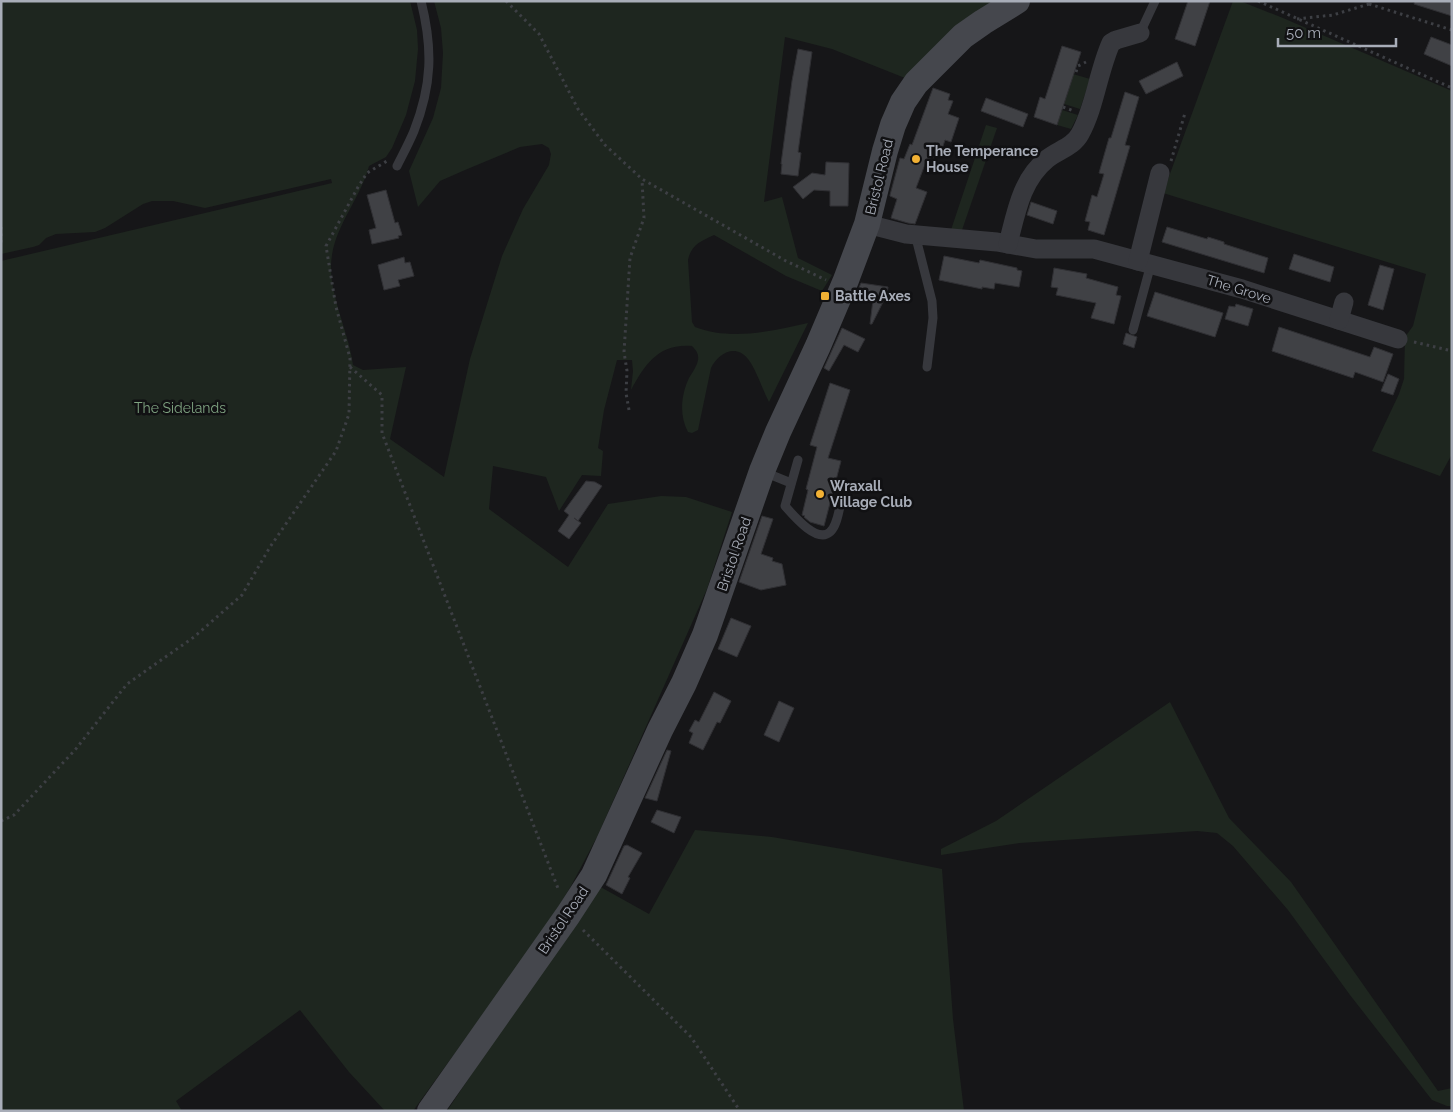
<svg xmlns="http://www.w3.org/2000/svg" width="1453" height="1112" viewBox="0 0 1453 1112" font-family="Raleway,sans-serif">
<rect width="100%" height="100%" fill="#161618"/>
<!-- green -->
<g fill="#1e261f">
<path d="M1,1h409l7,29 1,19 -3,32 -9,34 -14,33 -6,9 -17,9c-8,31 -32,57 -37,89 -6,35 17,76 21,110l10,5 43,-3 -16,72 54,38 26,-118 32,-103 21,-47 26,-44 2,-11 -2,-6 -7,-4 -22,3 -55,23 -25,11 -22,26 -9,-36 24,-53 8,-30 2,-35 -2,-25 -7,-27h564l-93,77 -73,-29 -47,-12 -21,165 18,-5 16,61 34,17 -10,16 -36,-15 -72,-41c-13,6 -23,10 -26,25l4,62 3,5c37,14 76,4 113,-4l-39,79c-6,-11 -13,-33 -21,-43 -13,-16 -30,-5 -37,9l-13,62 -6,3 -4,-1c-9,-17 -7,-37 1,-54 3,-5 8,-12 9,-18 1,-6 -2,-10 -6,-14 -33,-3 -47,18 -61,44l2,-19 -1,-11h-15l-13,50 -6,38 5,3 -2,25 -19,-1 -23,36 -13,-34 -53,-11 -4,43 79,58 40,-63 53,-8 25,1 46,15 -25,77 -109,246 -27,51 -24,40 -134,185h-28l-36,-39 -49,-62 -124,91 6,10h-181v-850l331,-78 -1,-4 -126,29 -32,-7h-21l-9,3 -38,24 -10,4 -39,2 -10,4 -7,7 -6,2 -32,7z"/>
<path d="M1233,1h7l43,17 169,73v363l-12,22 -68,-25 27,-57 5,-15 1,-42 8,-11 13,-52 -263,-81z"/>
<path d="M1073,74l17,5 -10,30 -16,-5z"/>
<path d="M1062,110l16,5 -7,14 -14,-4z"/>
<path d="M986,125l11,3 -35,102h-11z"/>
<path d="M1170,702l59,116 62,64 147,209 14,-3v18h-5l-15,-6 -82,-105 -62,-85 -55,-64 -16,-13 -20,-2 -177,12 -79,12v-6l55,-28z"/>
<path d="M695,830l77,7 76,13 94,19 11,150 11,92h-517l150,-226 52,29z"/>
</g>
<!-- building -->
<g fill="#404145" stroke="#303034">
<path d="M1188,1h22l-15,45 -20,-7z"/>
<path d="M1415,1h37v15l-38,-12z"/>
<path d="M1431,37l21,8v21l-28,-12z"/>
<path d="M1062,46l19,6 -24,73 -23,-8 6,-20 5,2z"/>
<path d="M798,49l14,3 -14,100 3,1 -3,23 -17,-2 1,-10h-1l11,-83z"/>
<path d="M1177,62l6,14 -37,18 -7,-13z"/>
<path d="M933,88l17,6 -2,6 5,1 -5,13 11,4 -8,24 -6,-2 -4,12 -4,-1 -3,7 -4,-1v3l-3,-1 -11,29 11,4 -12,32 -7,-1 -17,-5 6,-19 -7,-3v-1l10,-37 4,1 6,-15 2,1z"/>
<path d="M1125,92l14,5 -14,48 5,1 -26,89 -16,-5 2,-8 -5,-1 7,-26 5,2 7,-23 -5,-1 10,-35h2z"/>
<path d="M986,98l42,16 -5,13 -42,-16z"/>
<path d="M826,162l23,1 -1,43h-18v-15l-16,-1 -11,9 -10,-12 19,-14 13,2z"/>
<path d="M386,190l9,33 3,-1 4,13 -4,1 1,2 -27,6 -3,-14 7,-2 -9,-33z"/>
<path d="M1031,202l26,9 -4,13 -26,-9z"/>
<path d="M1167,227l40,12 1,-2 16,5v2l44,14 -4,15 -102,-31z"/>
<path d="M1294,254l40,13 -4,15 -41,-13z"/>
<path d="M944,256l35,7 1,-3 37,8v2l5,1 -3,16 -24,-4 -1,6 -12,-2v2l-43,-9z"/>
<path d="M404,257l1,6 5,-1 4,14 -16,4 2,6 -16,4 -6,-25z"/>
<path d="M1380,265l14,4 -11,41 -15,-5z"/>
<path d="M1054,268l33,6 -1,4 32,9 -2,8 5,1 -7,28 -23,-6 5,-15 -40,-8 2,-7 -7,-1z"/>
<path d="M861,283l27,4 -1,7 -15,30h-2l3,-24 -18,-3z"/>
<path d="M1155,292l68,21 -8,24 -68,-21z"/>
<path d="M1236,304l17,5 -5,17 -23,-7 4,-13 6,1z"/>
<path d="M1279,327l91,30 4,-10 19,7 -10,28 -28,-10 -2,6 -81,-27z"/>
<path d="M842,328l23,11 -7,13 -14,-7 -15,26 -5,-3z"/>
<path d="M1126,333l11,4 -3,11 -11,-4z"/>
<path d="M1388,374l11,5 -6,16 -12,-4z"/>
<path d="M830,383l20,7 -22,68 13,3 -17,65 -14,-4 -6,-5 1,-1 -3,-1 6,-25 -2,-1 11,-42 -7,-2z"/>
<path d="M586,481l9,1 7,4 -24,35 -4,-3 7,5 -12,16 -11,-8 11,-16 -5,-4z"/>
<path d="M762,516l11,3 -12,35 12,4 -1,3 10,3 4,21 -25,5 -22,-8z"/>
<path d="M731,618l20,8 -14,31 -19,-8z"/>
<path d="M714,692l17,9 -11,22 -3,-1 -14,28 -14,-7 4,-10 -4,-2 6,-11 4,2z"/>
<path d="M779,701l15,7 -15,34 -15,-7z"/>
<path d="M667,750l4,1 -14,50 -12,-3z"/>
<path d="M657,810l24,7 -7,16 -23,-11z"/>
<path d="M627,845l15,8 -14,24 2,1 -8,16 -16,-9 18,-39z"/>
</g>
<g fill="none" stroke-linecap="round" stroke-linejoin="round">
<!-- path -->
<g stroke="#3d3f44" stroke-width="3" stroke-dasharray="2.5 4" stroke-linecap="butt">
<path d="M506,1l33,33 39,75 27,36 37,34 144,82 40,19"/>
<path d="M1258,1l194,87"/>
<path d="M1369,4l83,26"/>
<path d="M1297,19l36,-4 36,-11v-3"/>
<path d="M1076,72l2,-6 8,-4"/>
<path d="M1063,107l11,4"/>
<path d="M1171,161l14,-48"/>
<path d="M1,227v18"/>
<path d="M1414,342l38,9"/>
<path d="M350,367l32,28v38l177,458"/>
<path d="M629,410l-3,-17 1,-22 -3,-19 6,-94 14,-40 -2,-38"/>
<path d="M1,821l13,-6 61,-65 52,-66 67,-47 48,-42 28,-48 66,-96 13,-37 1,-56 -14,-51 -10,-61 32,-59 9,-14 20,-12"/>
<path d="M583,930l108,107 49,74"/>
</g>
<!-- service -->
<g stroke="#37383d" stroke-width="9">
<path d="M1140,33l15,-32"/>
<path d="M397,166c6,-12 12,-23 17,-35 18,-46 19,-82 7,-130"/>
<path d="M915,234l17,67 1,17 -6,49"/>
<path d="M1133,330l18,-66"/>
<path d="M798,460l-13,46c8,9 32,38 45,26 7,-6 9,-22 11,-30"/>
<path d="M764,472l27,11"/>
</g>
<!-- minor -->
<g stroke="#37383d" stroke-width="19">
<path d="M867,224l39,10 91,8 39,7h58l148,40 156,50"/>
<path d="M1008,244c8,-31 13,-64 39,-85 11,-9 26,-12 33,-25 15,-27 18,-62 31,-91l5,-3 24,-7"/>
<path d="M1138,261l22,-88"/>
<path d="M1339,320l5,-18"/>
</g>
<!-- secondary -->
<path stroke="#45474d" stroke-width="26" d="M430,1111l138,-196 26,-40 66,-145 24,-47 21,-48 57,-164 16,-39 40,-86 28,-66 21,-56 18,-73 8,-26 10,-23 13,-19 47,-47 20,-14 34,-21"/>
</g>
<!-- markers -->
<g fill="#f2b134" stroke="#111113" stroke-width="2">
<circle cx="916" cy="159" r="5"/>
<rect x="820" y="291" width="10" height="10" rx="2.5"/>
<circle cx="820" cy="494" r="5"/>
</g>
<g text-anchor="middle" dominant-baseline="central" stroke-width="5" stroke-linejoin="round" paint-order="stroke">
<!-- poi labels -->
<g font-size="14" font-weight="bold" fill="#a8adb8" stroke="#111113" text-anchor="start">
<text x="926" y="151">The Temperance<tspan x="926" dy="16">House</tspan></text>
<text x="835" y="296">Battle Axes</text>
<text x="830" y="486">Wraxall<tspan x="830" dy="16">Village Club</tspan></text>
</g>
<!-- street labels -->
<g font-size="14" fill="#a8adb8" stroke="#111113">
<text transform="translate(879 177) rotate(-76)">Bristol Road</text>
<text transform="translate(1239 289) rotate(17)">The Grove</text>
<text transform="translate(734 554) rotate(-71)">Bristol Road</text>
<text transform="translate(563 920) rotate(-56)">Bristol Road</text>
</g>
<!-- park labels -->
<g font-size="14" fill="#7fa381" stroke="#111113">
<text x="180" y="408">The Sidelands</text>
</g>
</g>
<!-- border -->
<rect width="1453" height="1112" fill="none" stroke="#a8adb8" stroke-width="5"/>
<!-- scale -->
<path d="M1278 38v8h118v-8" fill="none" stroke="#a8adb8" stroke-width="2.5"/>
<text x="1286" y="38" font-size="15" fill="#a8adb8" stroke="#111113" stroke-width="4" paint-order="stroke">50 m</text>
</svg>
